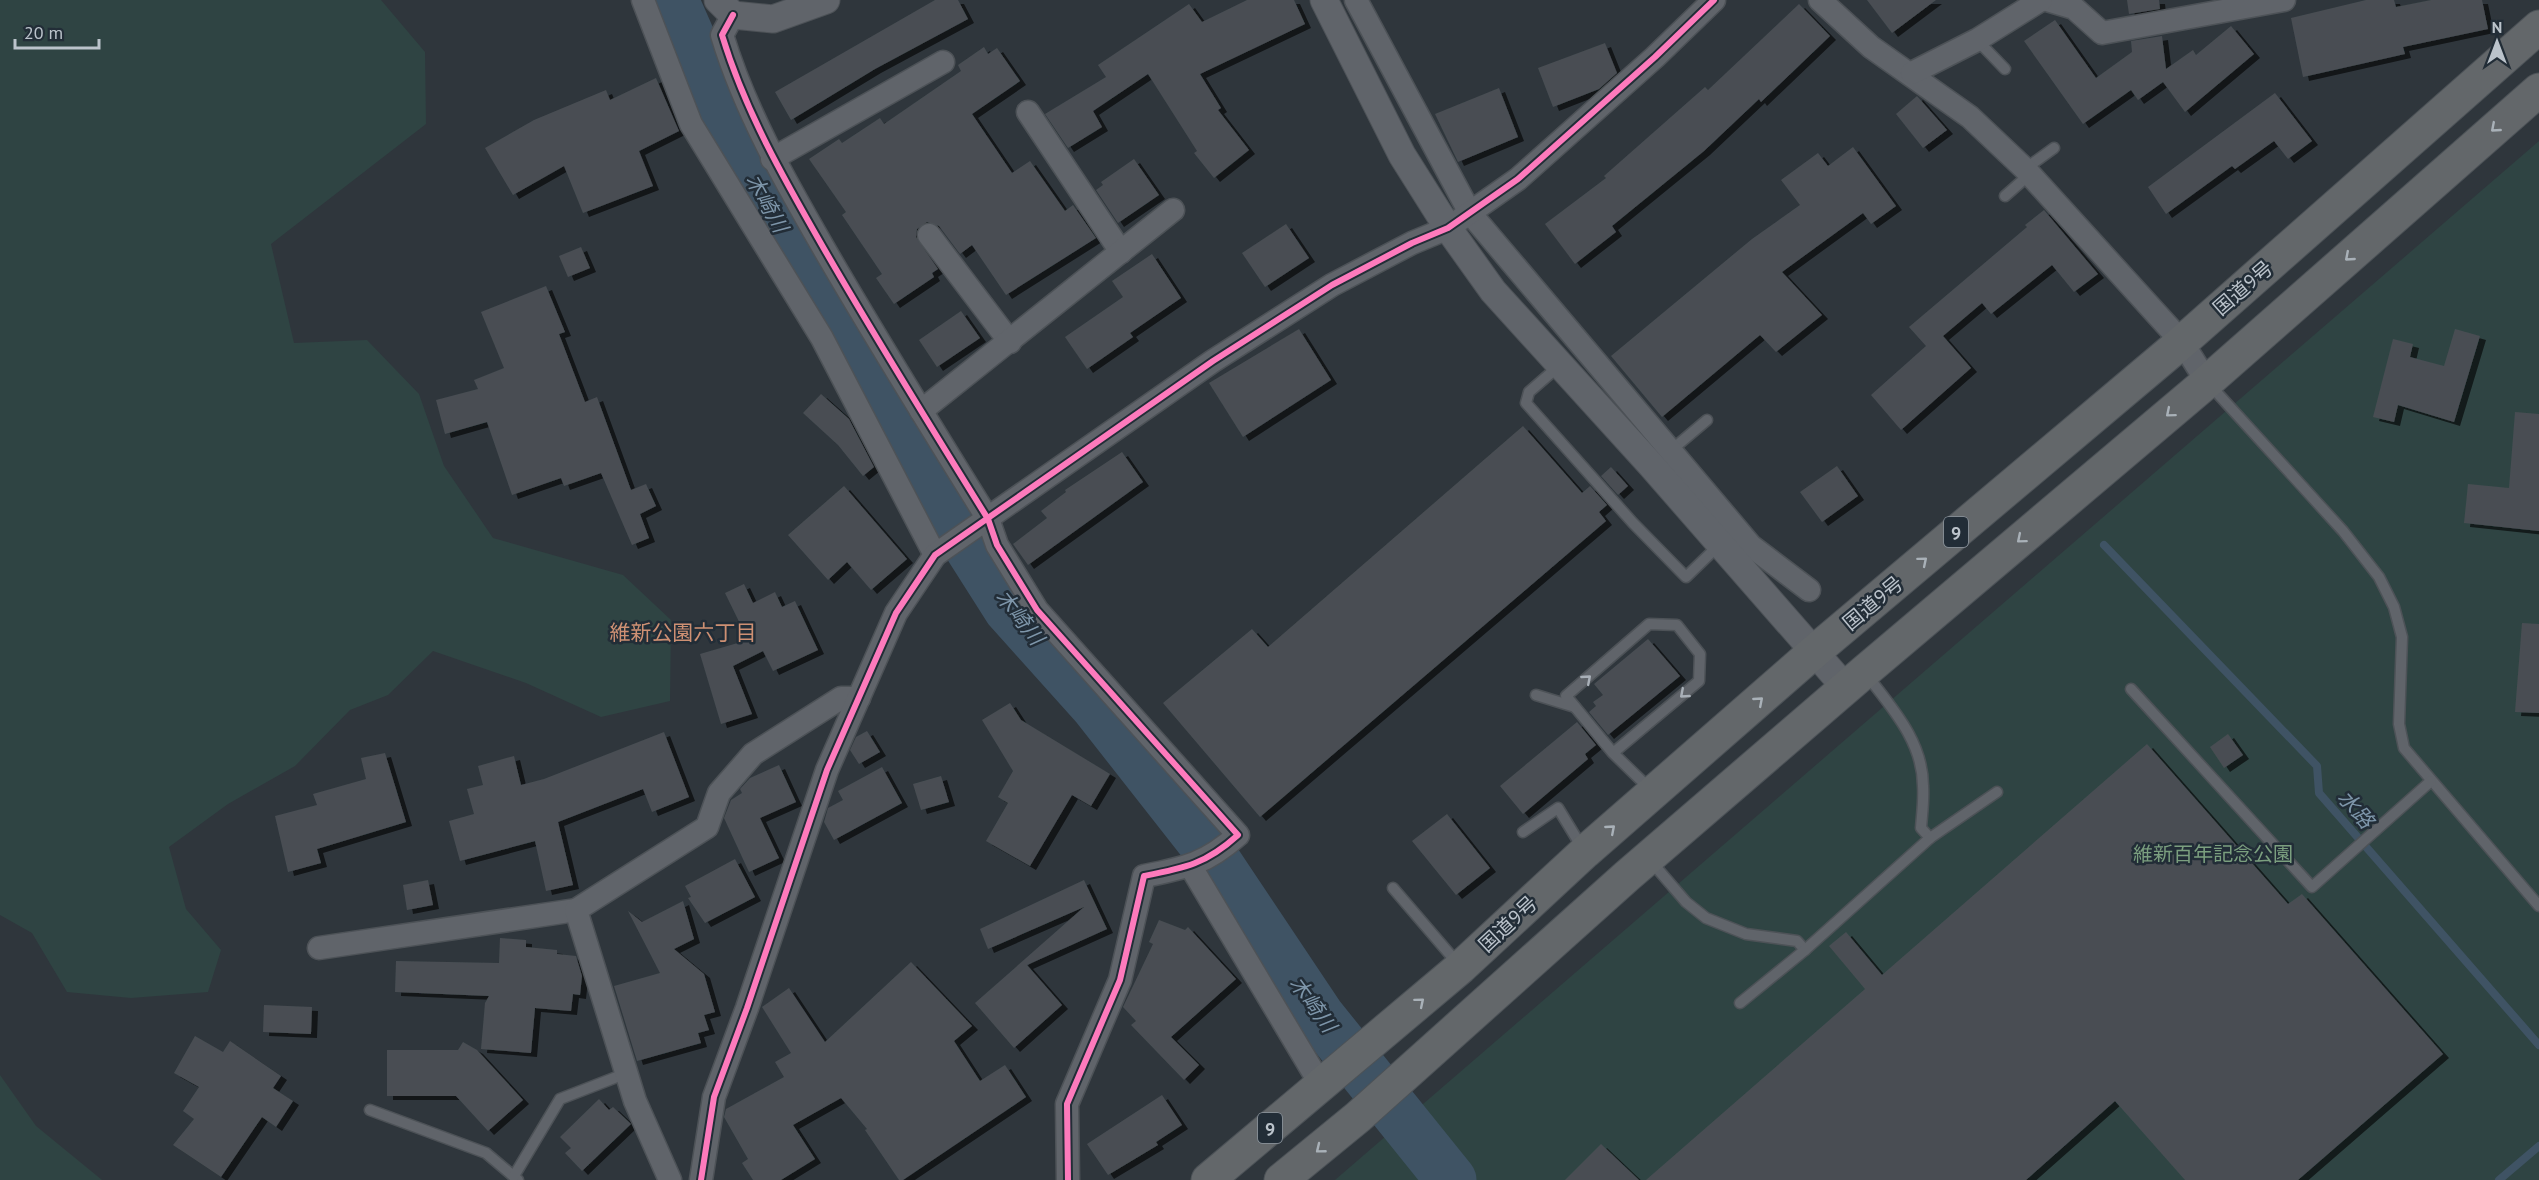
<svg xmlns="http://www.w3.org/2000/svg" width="2539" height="1180" viewBox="0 0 2539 1180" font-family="'PT Sans','Noto Sans JP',sans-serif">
<defs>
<filter id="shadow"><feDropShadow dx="6" dy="4" stdDeviation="0" flood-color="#0009"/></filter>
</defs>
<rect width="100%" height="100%" fill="#2f363c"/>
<!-- green -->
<g fill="#2f4443">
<path d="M0,0h381l44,52 1,72 -155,120 23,99 73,-3 52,54 25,72 49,72 130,37 48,45 -1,81 -69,16 -75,-34 -93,-32 -45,44 -38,15 -55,56 -67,38 -59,43 17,62 35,41 -13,42 -77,6 -64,-6 -35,-59 -32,-18z"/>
<path d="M2539,141v1039h-1204z"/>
<path d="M0,1075l36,51 66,54h-102z"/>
</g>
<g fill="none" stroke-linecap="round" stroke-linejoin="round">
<!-- stream -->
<g stroke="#3f5364" stroke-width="8">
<path d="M2104,545l213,221 2,27 220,252"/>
<path d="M2499,1180l40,-34"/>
</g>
<!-- river -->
<path stroke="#3f5364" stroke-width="51" d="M673,0l82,186 200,338 54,85 87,97 106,135 117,175 132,164"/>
</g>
<!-- building -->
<g fill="#484e53" filter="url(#shadow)">
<path d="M935,0h23l10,19 -93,50 -84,51 -16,-28z"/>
<path d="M1247,0h47l11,24 -105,50 21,34 -3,2 31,40 -35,28 -20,-25 3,-2 -49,-77 -55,37 9,16 -34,21 -23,-34 61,-37 -8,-12 91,-61 13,18z"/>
<path d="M1867,0h69l-44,33z"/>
<path d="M2127,0h32l1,9 -31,5z"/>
<path d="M2366,0h28l2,7 35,-7h51l6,29 -85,18 2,7 -102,23 -12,-59z"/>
<path d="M1799,4l31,32 -69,66 -2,-3 -55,52 -92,75 4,6 -41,32 -30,-40 61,-46 -2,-2 101,-89 3,3z"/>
<path d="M2055,20l41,58 36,-26 -1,-11 31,-5 4,33 27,-19 3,5 35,-29 23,28 -69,58 -22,-30 -25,18 -7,-10 -48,34 -59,-83z"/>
<path d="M1605,43l12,30 -18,16 -46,18 -15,-39z"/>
<path d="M984,47l4,7 9,-6 23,33 -48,33 40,59 18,-12 35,50 8,-6 23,33 -90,57 -34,-50 -12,9 -21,-28 -12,-4 -10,7 -1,8 22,32 -6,4 2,4 -40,27 -18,-26 6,-4 -40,-59 4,-3 -37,-53 30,-20 3,4 38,-25 4,6 77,-53 -3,-6z"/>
<path d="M656,78l23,53 -40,20 14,35 -70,27 -19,-47 -51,29 -28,-47 49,-28 72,-30 4,10z"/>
<path d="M1499,88l19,49 -60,25 -23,-48z"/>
<path d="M2275,93l37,48 -24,18 -14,-18 -39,28 -3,-3 -66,48 -18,-27z"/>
<path d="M1917,96l30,34 -24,18 -27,-34z"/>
<path d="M1853,147l43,59 -25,18 -8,-11 -81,59 40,43 -46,37 -16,-17 -98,82 -51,-61 141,-117 48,-34 -19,-25 37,-27 10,13z"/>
<path d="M1134,159l25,36 -41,28 -22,-33 7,-5 -2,-3z"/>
<path d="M2044,210l54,64 -24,18 -22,-27 -61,49 -9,-11 -39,33 28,32 -70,62 -30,-35 55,-49 -17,-19 118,-100 -2,-2z"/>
<path d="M1286,224l23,34 -44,29 -23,-34z"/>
<path d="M581,247l9,21 -22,9 -9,-21z"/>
<path d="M1152,254l29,44 -51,35 3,4 -46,32 -22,-32 58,-40 -11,-16z"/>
<path d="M546,286l19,46 -6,2 26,68 12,-5 34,93 15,-6 10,22 -16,8 9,24 -17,7 -31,-72 -37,13 -3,-8 -49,17 -25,-73 -42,12 -9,-34 42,-11 -4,-9 30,-12 -23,-56z"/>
<path d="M961,311l19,27 -43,29 -18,-27z"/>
<path d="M1299,329l32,51 -88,57 -34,-54z"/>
<path d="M2455,329l25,7 -26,86 -56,-17 -4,17 -21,-5 20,-78 20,5 -3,13 34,9z"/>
<path d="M821,394l28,25 25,48 -11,9 -25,-31 -35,-32z"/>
<path d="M2515,412l24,2v117l-75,-8 4,-39 41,4z"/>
<path d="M1523,426l59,67 8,-7 17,19 -8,7 7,9 -346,296 -97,-114 89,-74 16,18z"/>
<path d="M1122,452l21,30 -115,83 -15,-21 34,-26 -6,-7 25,-19 -1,-2z"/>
<path d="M1837,466l21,30 -36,26 -22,-30z"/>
<path d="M1611,467l17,19 -10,9 -17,-19z"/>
<path d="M844,486l63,73 -36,31 -24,-28 -19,18 -40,-45z"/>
<path d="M744,584l9,19 22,-11 7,15 13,-6 23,49 -45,21 -10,-20 -30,15 19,48 -31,10 -21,-70 48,-14 -23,-47z"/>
<path d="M2522,623l17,1v89l-24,-1z"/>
<path d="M1648,639l32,37 -72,59 -19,-23 7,-6 -3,-4 10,-7 -9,-11z"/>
<path d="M1010,703l11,17 89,54 -19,32 -19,-11 -42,71 -44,-25 22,-38 -10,-6 15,-26 -31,-51z"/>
<path d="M1577,722l19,23 -11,9 3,5 -65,55 -23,-28z"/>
<path d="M867,731l13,21 -21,12 -9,-14 6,-13z"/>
<path d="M664,732l25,65 -37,15 -9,-23 -85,33 15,63 -27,6 -11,-50 -75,20 -11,-40 25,-7 -7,-25 16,-4 -5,-19 36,-10 7,29 23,-6z"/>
<path d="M2228,734l15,21 -19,13 -14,-21z"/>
<path d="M2147,744l141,160 14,-10 141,160 -145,126h-113l-70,-79 -89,79h-380l219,-191 -36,-43 17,-14 36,43z"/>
<path d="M385,753l21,69 -89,27 4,14 -33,9 -13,-56 42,-11 -4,-11 53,-15 -5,-21z"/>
<path d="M779,765l17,37 -36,16 19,40 -30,14 -25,-54 7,-18 11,-7 -2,-4 10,-11z"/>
<path d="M882,767l20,36 -68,37 -10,-18 4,-14 15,-8 -5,-9z"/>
<path d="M941,776l8,26 -28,8 -8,-26z"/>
<path d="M1447,814l43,54 -34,27 -44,-54z"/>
<path d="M735,859l20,38 -50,26 -17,-25 3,-1 -6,-11z"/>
<path d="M428,880l5,25 -26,5 -4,-25z"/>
<path d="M1084,880l23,49 -80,36 35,40 -48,43 -39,-45 109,-96 -96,42 -8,-20z"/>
<path d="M683,901l11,38 -20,10 30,25 11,38 -11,3 5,15 -11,3 3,10 -64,18 -23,-75 46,-13 -32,-62 14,11z"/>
<path d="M1159,920l26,10 3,-3 48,52 -65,58 28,28 -15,15 -53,-55 5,-4 -13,-14 30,-63 -4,-2z"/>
<path d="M500,938l26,2v7l31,3v4l19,2 6,20 -2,19 -7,-1 -2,17 -36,-3 -4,45 -50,-4 4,-46 4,-7 -94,-4 1,-31 103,2z"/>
<path d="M911,962l61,64 -18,15 26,40 25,-16 21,32 -123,83h-4l-34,-50 2,-1 -26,-31 -48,27 22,34 -34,21h-28l-11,-17 6,-4 -24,-42 2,-8 58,-32 -9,-15 16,-9 -29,-46 27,-19 36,54z"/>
<path d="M264,1005l48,2 -1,27 -48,-2z"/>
<path d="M195,1036l28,16 7,-11 51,35 -8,12 20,13 -17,26 -14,-10 -41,60 -48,-32 21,-26 -11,-8 16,-24 -25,-14z"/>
<path d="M463,1042l14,8 46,50 -35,31 -32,-35h-69v-46h71z"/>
<path d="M1162,1095l20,30 -26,17 2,3 -50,30 -21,-31z"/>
<path d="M599,1099l10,11 4,-3 18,17 -49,47 -17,-18 6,-5 -11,-11z"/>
<path d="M1601,1144l38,36h-74z"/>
</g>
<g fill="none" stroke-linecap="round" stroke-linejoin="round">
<defs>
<g id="service">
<path d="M1977,40l28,29"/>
<path d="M2025,169l29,-21"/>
<path d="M2005,196l25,-22"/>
<path d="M1560,365l-31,27 -3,11 107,120 53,54 33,-32"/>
<path d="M2209,384l134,147 36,46 15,30 8,30 -3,87 5,24 135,158"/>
<path d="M1668,453l39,-33"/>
<path d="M1866,674c25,33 57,67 57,112 1,14 -1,28 -2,42l9,10"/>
<path d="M2131,689l181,198 119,-106"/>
<path d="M1536,695l39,12"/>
<path d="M1613,753l86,-72 1,-27 -23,-29 -28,-1 -83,72 47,57 38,37"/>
<path d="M1523,832l35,-24 25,41"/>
<path d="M1649,859l37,43 20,16 40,16 51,7 8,9"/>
<path d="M1393,888l66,77"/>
<path d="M1740,1003l65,-53 125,-112 67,-46"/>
<path d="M370,1110l116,43 32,27"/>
<path d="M514,1176l46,-77 67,-26"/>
</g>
<g id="minor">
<path d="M643,0l48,124 131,214 113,217"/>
<path d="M1356,0l114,213 281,333 58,44"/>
<path d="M1820,0l51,47 99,70 55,52 157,173 25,40"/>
<path d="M2047,0l27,8 28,25 182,-33"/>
<path d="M733,15l-11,20c23,76 62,144 101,212 53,92 109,182 165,272l9,26 40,65 201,225c-32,29 -53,33 -94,41l-24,104 -53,124 1,76"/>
<path d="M1912,73l65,-33 64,-40"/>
<path d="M1028,112l93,140"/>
<path d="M772,159l171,-97"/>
<path d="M929,235l81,107"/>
<path d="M921,411l252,-201"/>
<path d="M1191,867l130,218"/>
<path d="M319,948l257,-38"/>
<path d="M670,1180l-35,-79 -59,-191 131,-83 12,-34 34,-39 88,-56h18"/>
<path d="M701,1180l13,-83 33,-89 80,-238 69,-157 39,-58 278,-194 119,-76 80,-42 36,-15 70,-49 137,-122 59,-57"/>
</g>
<g id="tertiary">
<path d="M718,0l15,15 40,4 53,-19"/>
<path d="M1324,0l78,155 46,73 45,63 158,174 194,222"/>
</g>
<g id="trunk">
<path d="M1208,1180l253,-213 124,-115 229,-200 368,-310 357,-315"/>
<path d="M1281,1180l77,-63 269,-241 237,-204 343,-290 332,-292"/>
</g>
</defs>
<!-- service casing -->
<use href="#service" stroke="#4d5257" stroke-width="13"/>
<!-- minor casing -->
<use href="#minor" stroke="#4d5257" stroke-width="25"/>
<!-- tertiary casing -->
<use href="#tertiary" stroke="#4d5257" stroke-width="29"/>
<!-- trunk casing -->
<use href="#trunk" stroke="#4c5257" stroke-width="35"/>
<!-- service -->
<use href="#service" stroke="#60646a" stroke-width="10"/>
<!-- minor -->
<use href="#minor" stroke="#60646a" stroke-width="22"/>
<!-- tertiary -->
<use href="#tertiary" stroke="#60646a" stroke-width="27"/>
<!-- trunk -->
<use href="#trunk" stroke="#63676a" stroke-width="33"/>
<defs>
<g id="cycleway">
<path d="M733,15l-11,20c23,76 62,144 101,212 53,92 109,182 165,272l9,26 40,65 201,225c-32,29 -53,33 -94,41l-24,104 -53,124 1,76"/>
<path d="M701,1180l13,-83 33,-89 80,-238 69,-157 39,-58 278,-194 119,-76 80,-42 36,-15 70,-49 137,-122 59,-57"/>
</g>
</defs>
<!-- cycleway casing -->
<use href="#cycleway" stroke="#222d37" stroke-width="10"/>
<!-- cycleway -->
<use href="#cycleway" stroke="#fd7abc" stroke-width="6"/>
</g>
<!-- one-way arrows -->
<defs><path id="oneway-chevron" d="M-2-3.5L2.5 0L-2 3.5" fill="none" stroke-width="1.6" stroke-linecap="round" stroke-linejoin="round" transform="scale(1.5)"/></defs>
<g stroke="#a9b1b8">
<use href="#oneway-chevron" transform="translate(2495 128) rotate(139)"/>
<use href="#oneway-chevron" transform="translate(2349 257) rotate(139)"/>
<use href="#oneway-chevron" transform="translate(2170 413) rotate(140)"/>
<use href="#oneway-chevron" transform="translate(2021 539) rotate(140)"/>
<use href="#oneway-chevron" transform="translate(1923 561) rotate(-40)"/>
<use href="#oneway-chevron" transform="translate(1759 701) rotate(-41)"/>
<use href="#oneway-chevron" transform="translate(1611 829) rotate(-41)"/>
<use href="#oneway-chevron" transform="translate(1420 1002) rotate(-40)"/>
<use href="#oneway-chevron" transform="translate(1320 1149) rotate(141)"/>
</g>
<g stroke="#a9b0b8">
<use href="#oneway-chevron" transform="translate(1587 679) rotate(-41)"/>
<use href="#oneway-chevron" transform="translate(1684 694) rotate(139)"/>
</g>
<g text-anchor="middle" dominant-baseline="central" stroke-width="5" stroke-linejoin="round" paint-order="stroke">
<!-- shield labels -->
<g fill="#222d37" stroke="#8d969f" stroke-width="1.5">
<rect x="1944" y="517" width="24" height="30" rx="4.5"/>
<rect x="1258" y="1113" width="24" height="30" rx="4.5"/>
</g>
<g font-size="18" font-weight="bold" fill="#bbc3cb">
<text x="1956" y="532">9</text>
<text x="1270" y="1128">9</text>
</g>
<!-- street labels -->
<g font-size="20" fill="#bbc3cb" stroke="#222d37">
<text transform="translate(2243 288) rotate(-41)">国道9号</text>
<text transform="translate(1873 603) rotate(-40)">国道9号</text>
<text transform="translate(1508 924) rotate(-43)">国道9号</text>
</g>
<!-- park labels -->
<g font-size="20" fill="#7b9f7f" stroke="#222d37">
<text x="2213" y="854">維新百年記念公園</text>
</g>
<!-- water labels -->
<g font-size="21" font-style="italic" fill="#7e96aa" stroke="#222d37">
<text transform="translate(767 203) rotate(61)">木崎川</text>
<text transform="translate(1020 617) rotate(52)">木崎川</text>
<text transform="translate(2356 809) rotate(49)">水路</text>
<text transform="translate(1313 1004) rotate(54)">木崎川</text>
</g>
<!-- neighbourhood labels -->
<g font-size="21" fill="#ce9073" stroke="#222d37">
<text x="683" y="632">維新公園六丁目</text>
</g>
</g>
<!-- north arrow -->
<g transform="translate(2497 42)" stroke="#222d37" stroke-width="4.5" paint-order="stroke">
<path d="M0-4.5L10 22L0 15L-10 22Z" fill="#bbc3cb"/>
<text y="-9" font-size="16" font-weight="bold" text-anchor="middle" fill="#bbc3cb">N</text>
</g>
<!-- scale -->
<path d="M15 39v9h84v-9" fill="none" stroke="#bbc3cb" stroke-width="3"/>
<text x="24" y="39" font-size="18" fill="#bbc3cb" stroke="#222d37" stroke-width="4.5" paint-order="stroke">20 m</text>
</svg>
